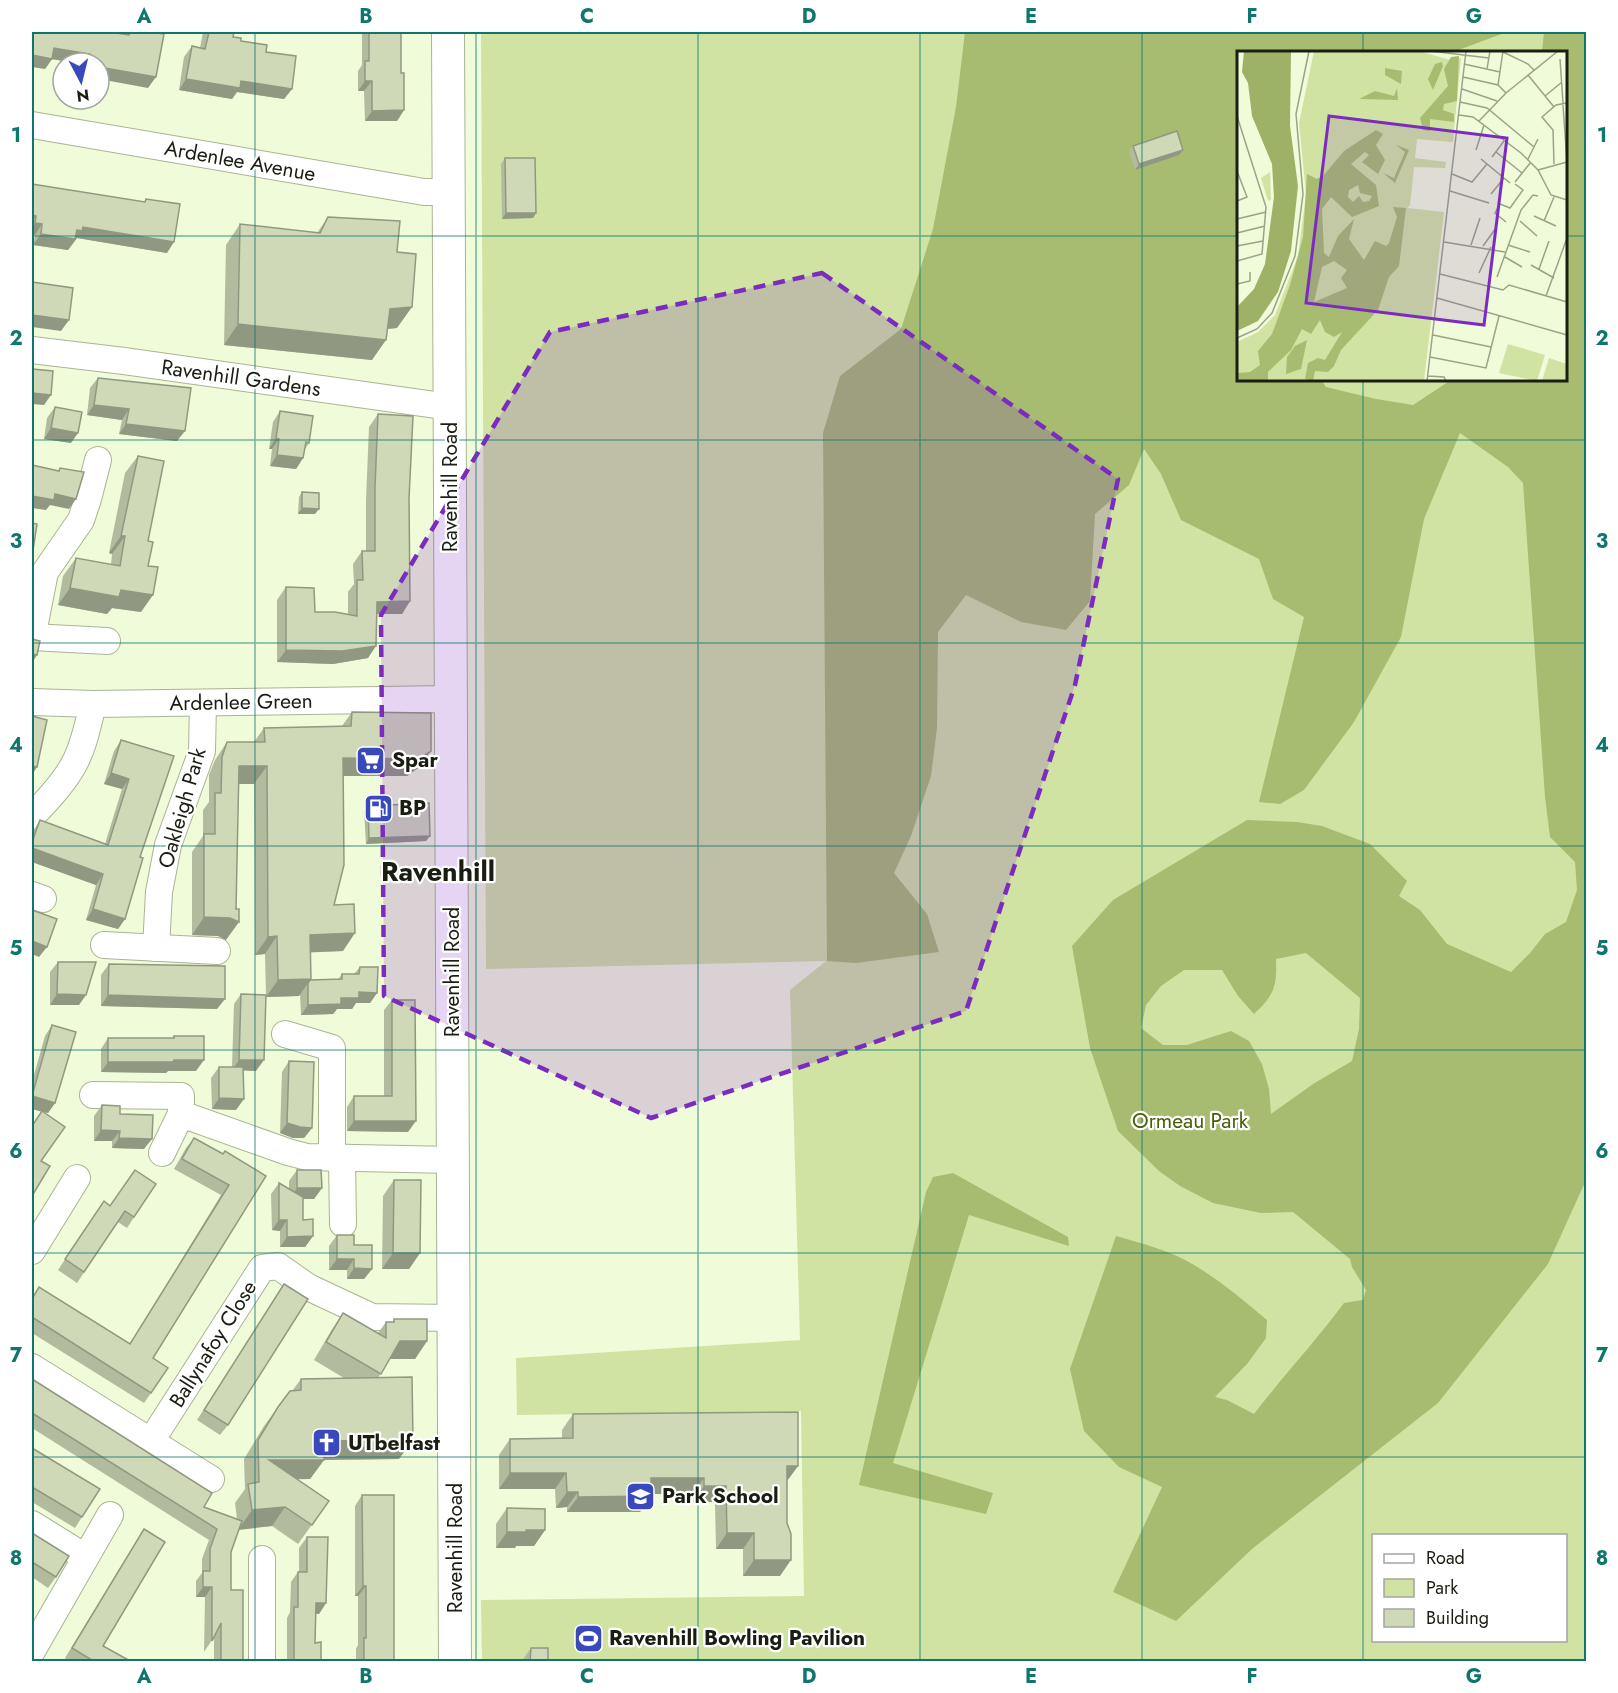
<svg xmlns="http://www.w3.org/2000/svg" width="1618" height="1693" viewBox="0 0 1618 1693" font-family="Jost,sans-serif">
<rect width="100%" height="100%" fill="#f0fbd9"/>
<!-- green -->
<path fill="#d0e3a2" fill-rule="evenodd" d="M481,32h1105v1629h-1104l-1,-61 323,-4 -3,-185 -284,4 -1,-57 284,-18 -10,-350 36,-29 -340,8zM1238,52h328v328h-328zM1374,1536h192v104h-192z"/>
<!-- forest -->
<g fill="#a7bc70" fill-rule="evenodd">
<path d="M965,32h542l-54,20h-215v328h83l5,7 50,12 37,6 38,-25h115v-328h-24l2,-20h42v1148l-38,84 -110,139 -186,146 -76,72 -63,-29 49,-105 -43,-20 -35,-36 -14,-62 46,-133c24,7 49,13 71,25 29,16 55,38 80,59l-1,18 -19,26 -32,33 12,3 27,14c29,-38 62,-73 90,-111l19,-3 3,-10 -14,-23 -2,-8 -57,-47 -32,1 -48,-10 -33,-17 -21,-15 -41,-40 -28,-83 -18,-102 41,-46 134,-80 50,2 25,4 48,18 37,37 -8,15 21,14 27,34 64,28 19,-19 15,-19 21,-12 11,-32 -2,-28 -25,-25 -5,-40 -22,-314 -15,-16 -48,-34 -36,86 -23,118 -47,85 -50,68 -24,14 -21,-2 45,-185 -31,-18 -14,-40 -78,-39 -20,-46 -17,-25 -15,36 -34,29 -5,87 -24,29 -45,-8 -55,-27 -28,37 -1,96 -6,48 -20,60 -17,37 33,41 12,38 -83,11 -29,-2 -4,-528 17,-57 61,-47 32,-100 23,-122zM1306,953l54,45 -1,31 -7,32 -39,23 -42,30 -2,-25 -7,-25 -13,-23 -18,-10 -44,14h-24l-22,-17 5,-23 15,-19 23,-16h38l16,26 16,18c21,-19 23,-29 22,-55z"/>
<path d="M953,1173l115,64 1,9 -100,-31 -76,248 100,30 -7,21 -127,-29 67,-293 7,-15z"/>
</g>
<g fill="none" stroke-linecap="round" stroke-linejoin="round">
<defs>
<g id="minor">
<path d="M32,125l392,67h25"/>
<path d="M32,350l92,11 326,46"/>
<path d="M32,637l75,4"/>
<path d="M32,638l13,-66 36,-52 7,-21 10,-39"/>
<path d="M32,702l61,2 358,-5"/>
<path d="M32,816c15,-15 32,-33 42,-52 10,-18 14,-40 19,-60"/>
<path d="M32,895l11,4"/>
<path d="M104,945l113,6"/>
<path d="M156,948l3,-56 9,-47 34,-94 1,-48"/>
<path d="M285,1034l47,14v110"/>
<path d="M93,1095l88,1v18l107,38 19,5 146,3"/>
<path d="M162,1153l19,-39"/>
<path d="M342,1159l1,65"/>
<path d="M32,1251l45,-73"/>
<path d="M32,1367l179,112"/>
<path d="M151,1441l111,-173 16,-2 30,21 64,30 82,1"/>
<path d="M32,1524l53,33"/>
<path d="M262,1559v103"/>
<path d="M32,1651l78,-136"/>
</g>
<path id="major" d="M448,32l7,1630"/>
</defs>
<!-- minor casing -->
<use href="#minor" stroke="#aab494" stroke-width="28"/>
<!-- major casing -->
<use href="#major" stroke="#aab494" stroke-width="34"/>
<!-- minor -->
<use href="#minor" stroke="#fff" stroke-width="26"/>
<!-- major -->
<use href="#major" stroke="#fff" stroke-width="32"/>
</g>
<!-- wall -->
<g fill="#b2bb9e">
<path d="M32,32l94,2 2,-2h23l-3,56 -49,-25h-25l-22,-4 -7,10z"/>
<path d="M203,32h31l-1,5 8,4 25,11 26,37 -8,10 -47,-7 -5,7 -53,-9 5,-33 8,-11 8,2z"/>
<path d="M362,32h39v41l3,37 -7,11h-32l-1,-30h-6v-20l4,-6z"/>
<path d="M1133,146l50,4 -4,5 -44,15 -6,-19z"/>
<path d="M505,158l31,55 -3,5 -31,1 -1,-55z"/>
<path d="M32,184l112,18 2,-3 21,54 -90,-15 -9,12 -35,-5 2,-10 -3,-1z"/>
<path d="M328,217l69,35v76l-9,1 -16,31 -148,-15 2,-100 14,-21 77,9z"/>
<path d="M98,378l79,63 -58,-7 3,-14 -35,-5 3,-27z"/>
<path d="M55,407l16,36 -27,-4 3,-21z"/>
<path d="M280,411l29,32 -4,6 -2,9 -7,11 -26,-3 2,-17h-3l4,-27z"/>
<path d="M378,414l31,85 1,102 -8,13h-25l-9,44 -35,6 -56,-2v-62l9,-13 29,25 33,2v-22l6,-8 -1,-20 9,-13h4v-51l3,-73z"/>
<path d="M138,456l10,85 -7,71 -29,-4 -5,6 -49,-9 5,-29 13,-18 35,7 1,-11 -3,-1 16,-80z"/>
<path d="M302,492l13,22h-17l1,-17z"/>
<path d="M352,712l66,56 -11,8h-64l-9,129 9,46 -33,1v28l28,-1 4,-5h12l6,-7 17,26 -7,10h-14l-4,6h-15l-4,5 -32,1 -1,-21 -1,2 -33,1 -10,74 -13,-1 -7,40 -24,-1 -1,-31 8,-11h13l2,-63 7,-10 25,1 -1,-41 -10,1 -1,-171h-15l-13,156 -8,-4 -26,-1v-83l11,-16v-26l6,-8v-27l6,-15 12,-18h27l10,-14 78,-2z"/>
<path d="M121,740l53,16 -34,101 -15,62 -7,10 -32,-9 10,-35 -64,-23v-29l8,-13 65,24 17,-55 -18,-5 10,-33z"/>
<path d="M368,806l62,30 -4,5 -60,3 -2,-33z"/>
<path d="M58,962l21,43h-29v-33z"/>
<path d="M109,964l108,45 -116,-3v-31z"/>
<path d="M392,1000l16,132 -61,-1v-24l7,-11h30v-86z"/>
<path d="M52,1025l3,78 -7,10 -3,-1 -4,49 -9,35 10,-84 -10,-3v-27l13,-46z"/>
<path d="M174,1036l22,35h-28l-2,2 -65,-1v-23l7,-11h64z"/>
<path d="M289,1061l23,67 -8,10h-11l-13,-5 2,-61z"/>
<path d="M102,1105l18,9 24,35 -32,-1v-7h-18v-25z"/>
<path d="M194,1138l72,38 -113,182 -2,35 -7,10 -112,-70v-35l7,-11 91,57 91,-149 -47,-26 12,-21z"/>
<path d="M297,1170l25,18 -8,11h-11v21l10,16 -8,11h-25v-16l-8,-1 -1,-36 8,-11 10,6v-8z"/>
<path d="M394,1180l26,73 -11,16h-27l1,-73z"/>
<path d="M156,1184l-29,44 -9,-6 -41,61 -19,-13 46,-69 6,4z"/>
<path d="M337,1235l35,34 -8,10h-17v-9h-18v-24z"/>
<path d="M284,1284l-56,141 -8,10 -23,-15z"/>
<path d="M343,1313l35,20 8,-11h7l1,-3 33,22 -12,18h-26l-11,19 21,81 -75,1 -14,19h-13l32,22 -31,43 -26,-18 -33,3 -8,23v38l12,72h-29v-25l-10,15 1,-55h-9v-16l6,-8v-14l7,-19 -177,-112v-49l172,128 33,12 -2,-16 10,-14 -1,-30 20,-33 14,-19 14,-16 9,-12 43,-1 -30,-18 17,-29z"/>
<path d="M573,1414l225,52 -11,15 -7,95h-37v-27h-27l-1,-47h-22v-8h-42v2l-11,16h-73v-5l-11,1 -1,-19h-56v-34l11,-16 52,-1v-8z"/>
<path d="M32,1448l50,69 -7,11 -43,-26z"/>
<path d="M362,1495l32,167h-38v-13l2,-4v-49h-3v-90z"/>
<path d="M507,1508l38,22 -11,16h-18l-1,2h-19v-24z"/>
<path d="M144,1529l-41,117 29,16h-62l-5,-4 72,-118z"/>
<path d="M32,1533l24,44 -8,11 -16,-11z"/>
<path d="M307,1537l19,66 -7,11h-4v29l6,19h-34v-44l3,-6 1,-30 7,-10h1v-24z"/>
<path d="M531,1648l17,14h-27z"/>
</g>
<!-- shaded-wall -->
<g fill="#919881">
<path d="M54,48l36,6 -6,9h-10l-22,-4 -7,10 -13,-2v-12z"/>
<path d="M99,67l57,10 -8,11 -49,-9z"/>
<path d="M186,79l55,2 51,8 -8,10 -47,-7 -5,7 -53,-9z"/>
<path d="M365,81h7l-8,10h-6z"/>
<path d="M404,110l-7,11h-32l7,-10z"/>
<path d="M1183,150l-4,5 -44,15 4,-6z"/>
<path d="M506,213h30l-3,5 -31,1z"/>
<path d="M32,215l4,1 -4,6z"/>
<path d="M35,223l7,1 -7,11 -3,-1v-6z"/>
<path d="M83,227l91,15 -7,11 -90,-15 -9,12 -35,-5 8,-11 36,-4z"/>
<path d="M412,307l-15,21 -22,2 15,-21z"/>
<path d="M32,315l37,5 -8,11 -29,-4z"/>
<path d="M238,324l148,16 -14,20 -148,-15z"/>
<path d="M32,393l19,2 -7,10 -12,-1z"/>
<path d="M94,405l35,4 -7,11 -35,-5z"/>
<path d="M126,424l59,7 -8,10 -58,-7z"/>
<path d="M51,428l27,5 -7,10 -27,-4z"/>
<path d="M276,438l3,1 -7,10h-3z"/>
<path d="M277,455l26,3 -7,11 -26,-3z"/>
<path d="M55,494l21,5 -7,10 -19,-4 -4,5 -14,-2v-12z"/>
<path d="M302,508l17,1 -4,5h-17z"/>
<path d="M121,536h4l-13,18 -3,-1z"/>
<path d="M70,588l51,2 32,5 -12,17 -29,-4 -5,6 -49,-9z"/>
<path d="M410,601l-8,13h-34l9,-12z"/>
<path d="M376,646l-8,12 -35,6 -56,-2 9,-12z"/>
<path d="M32,654l5,1 -5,8z"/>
<path d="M431,751l-13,17 -11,8h-77l13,-18z"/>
<path d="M32,766l5,1 -5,8z"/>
<path d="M239,766h28l-13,18h-27z"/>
<path d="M111,773l18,6 -7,10 -18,-5z"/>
<path d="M430,836l-4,5 -60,3 3,-6z"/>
<path d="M32,848l71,26 -7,11 -64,-23z"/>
<path d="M93,909l32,10 -7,10 -32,-9z"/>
<path d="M204,917l26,1 9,4 -13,18 -8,-4 -26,-1z"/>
<path d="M355,933l-12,18 -46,2 13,-18z"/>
<path d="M277,936l-12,18 -10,1 13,-18z"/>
<path d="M32,941l15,6 -8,10 -7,-3z"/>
<path d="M311,979l-12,17 -33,1 12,-17z"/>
<path d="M359,992l18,1 -7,10h-14l-4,6h-15l-4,5 -32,1 7,-10 33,-7z"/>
<path d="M57,994l29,1 -7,10h-29z"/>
<path d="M108,995l117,4 -8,10 -116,-3z"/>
<path d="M174,1060h30l-8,11h-28l-2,2 -65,-1 7,-10z"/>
<path d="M239,1060h25l-8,11 -24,-1z"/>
<path d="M32,1096l23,7 -7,10 -16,-4z"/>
<path d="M219,1098l25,1 -8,11 -24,-1z"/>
<path d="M354,1121h62l-8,11 -61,-1z"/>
<path d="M287,1123l25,5 -8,10h-11l-13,-5z"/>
<path d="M101,1130l19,1 -8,10h-18z"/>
<path d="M119,1138l33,1 -8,10 -32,-1z"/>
<path d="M297,1188h25l-8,11h-24z"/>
<path d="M279,1220h8l-7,11 -8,-1z"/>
<path d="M313,1236l-8,11h-25l7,-10z"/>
<path d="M393,1253h27l-11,16h-27z"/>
<path d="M337,1259h17l-7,11h-18z"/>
<path d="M354,1268l18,1 -8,10h-17z"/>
<path d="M400,1341h27l-12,18h-28z"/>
<path d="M413,1440l-14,19 -89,1 14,-19z"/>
<path d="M269,1460h55l-14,19 -51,1z"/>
<path d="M787,1466h11l-11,15 -11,1z"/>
<path d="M510,1473h56l-11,16h-56z"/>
<path d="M651,1478h53l-11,16h-53z"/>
<path d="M704,1486h22l-11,16h-22z"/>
<path d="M567,1492h11l-11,15 -11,1z"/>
<path d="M651,1496l-11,16h-73l11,-15z"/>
<path d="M285,1507l-13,19 -34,4 14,-20z"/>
<path d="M526,1530h19l-11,16h-18l-1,2h-19l11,-16z"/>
<path d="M727,1533h27l-11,16h-27z"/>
<path d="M754,1560h37l-11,16h-37z"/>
<path d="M363,1586h3l-8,10h-3z"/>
<path d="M203,1587h9l-7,10h-9z"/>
<path d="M316,1603h10l-7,11h-11z"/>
</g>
<!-- building -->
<g fill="#cfd9b8" stroke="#919881" stroke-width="1.5">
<path d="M32,32h77l20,3 1,-3h21l13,2 -8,43 -57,-10v-4h-10l1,-9 -36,-6 -2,11 -20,-4z"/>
<path d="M209,32h25l-1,5 8,1v3l26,4 -1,7 30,4 -4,33 -51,-8 -1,7 -54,-9 6,-33 13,3z"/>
<path d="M369,32h32v41h3v37l-32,1v-30h-7v-20h4z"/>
<path d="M1177,131l6,19 -44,14 -6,-18z"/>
<path d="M505,158h30l1,55h-30z"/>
<path d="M32,184l113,18 1,-3 34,5 -6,38 -91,-15 -1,4 -5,-1 -2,9 -34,-5 1,-10 -7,-1 1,-7 -4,-1z"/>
<path d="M328,217l72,4 -3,31 19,2 -4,53 -22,2 -4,31 -148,-16 2,-100 80,9z"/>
<path d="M32,282l41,6 -4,32 -37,-5z"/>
<path d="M32,369l21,2 -2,24 -19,-2z"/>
<path d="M98,378l93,10 -6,43 -59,-7 3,-15 -35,-4z"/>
<path d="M55,407l27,5 -4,21 -27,-5z"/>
<path d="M280,411l33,5 -4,27 -3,-1 -3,16 -26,-3 2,-16 -3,-1z"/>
<path d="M378,414l35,2 -4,83 1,102 -33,1 -1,44 -34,5 -56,-1v-63l28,1 1,24h20l22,4v-36h6l-1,-29h13v-64z"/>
<path d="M138,456l26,5 -16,80 5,1 -5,24 10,1 -5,28 -32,-5 -2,7 -49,-9 6,-30 44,8 5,-30h-4z"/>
<path d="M32,465l27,6 1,-3 24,4 -8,27 -21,-5 -1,6 -22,-4z"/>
<path d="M302,492l17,1v16l-17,-1z"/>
<path d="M32,523l5,1 -5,33z"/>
<path d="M32,639l8,2 -3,14 -5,-1z"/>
<path d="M352,712l79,1v38l-12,8 -76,-1 1,107 -10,40 20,-1 1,29 -45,2 1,44 -33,1 -1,-44 -9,1 -1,-171h-28l-3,143h3v13l-9,-4 -26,-1v-83h11v-41h6l1,-36 5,-15h38l-1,-14 87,-2z"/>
<path d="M32,716l15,4 -10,47 -5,-1z"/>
<path d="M121,740l53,16 -34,101 3,1 -18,61 -32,-10 10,-35 -71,-26v-6l8,-22 68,25 21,-66 -18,-6z"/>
<path d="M429,803l1,33 -61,2 -1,-32z"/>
<path d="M32,910l25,9 -10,28 -15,-6z"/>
<path d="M58,962h38l-10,33 -29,-1z"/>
<path d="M109,964l116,2v33l-117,-4z"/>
<path d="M360,967h18l-1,26 -18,-1v6h-18v6l-33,1v-22l2,-3 32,-1v-5h17z"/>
<path d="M241,994l25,1 -2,65h-25z"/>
<path d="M392,1000h23l1,121h-62v-25h38z"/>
<path d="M52,1025l24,7 -21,71 -23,-7z"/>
<path d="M174,1036h30v24h-30l-1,2h-65v-24h66z"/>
<path d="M289,1061l25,1 -2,66 -12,-1 -13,-4z"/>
<path d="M219,1067h24l1,32 -25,-1z"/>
<path d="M102,1105l18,1v8l33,1 -1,24 -33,-1 1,-7 -19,-1z"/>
<path d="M42,1111l23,16 -24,34 9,5 -18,30v-70z"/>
<path d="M194,1138l29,16 2,-3 41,25 -113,182 15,10 -17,25 -119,-76v-18l7,-12 91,57 99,-159 -47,-26z"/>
<path d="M135,1170l21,14 -22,33 -9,-6 -41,61 -19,-13 39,-58 6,5z"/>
<path d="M297,1170h24l1,18h-25z"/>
<path d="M394,1180h27l-1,73h-27z"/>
<path d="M279,1183l24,14v23l10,-1v17l-26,1v-17h-8z"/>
<path d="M337,1235h17v10h18v24l-18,-1v-9h-17z"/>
<path d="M284,1284l24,15 -80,126 -24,-15z"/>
<path d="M343,1313l43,25v-16h8v-3h33v22h-27l-19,33 -55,-32z"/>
<path d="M412,1377l1,63 -89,1v19h-55l60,41 -17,24 -27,-18 -33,3 -4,-26 11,-2 -1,-42 20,-33 12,-16 11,-1v-11z"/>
<path d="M32,1379l180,114 -8,14 38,14 -11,31v38h12v72h-22v-39l-9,18v-54h-9v-16h7v-22l7,-20 -185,-116z"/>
<path d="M798,1412v54h-11v57l4,11v26h-37v-27h-27l-1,-47h-22v-8h-53v18l-73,1v-5h-11l-1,-19h-56v-34l63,-1v-24z"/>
<path d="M32,1448l68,41 -18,28 -50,-30z"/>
<path d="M362,1495h32v167h-30v-24h2v-52h-3z"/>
<path d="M507,1508l38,1v21h-19v2h-19z"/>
<path d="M144,1529l21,13 -62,104 29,16h-37l-23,-14z"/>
<path d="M32,1533l37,23 -13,21 -24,-15z"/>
<path d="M307,1537h21l-2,66h-10l-1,40 6,-1v20h-27v-55h4v-35h9z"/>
<path d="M531,1648h17v14h-18z"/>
</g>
<!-- marked area -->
<path fill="#7b2cbf" fill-opacity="0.2" stroke="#7b2cbf" stroke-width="4.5" stroke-dasharray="12 8" stroke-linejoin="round" d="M822,273l296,206 -43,206 -109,326 -315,107 -267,-122 -3,-381 169,-283z"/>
<!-- grid -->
<path fill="none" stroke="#0f766e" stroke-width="1.5" stroke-opacity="0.55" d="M255,32v1630M476,32v1630M698,32v1630M920,32v1630M1142,32v1630M1363,32v20M32,236h1206M1566,236h20M1363,380v1282M32,440h1554M32,643h1554M32,846h1554M32,1050h1554M32,1253h1554M32,1457h1554"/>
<!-- icons -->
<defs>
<symbol id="supermarket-square" viewBox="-11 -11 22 22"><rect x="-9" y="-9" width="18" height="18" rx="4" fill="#3949bc" stroke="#fff"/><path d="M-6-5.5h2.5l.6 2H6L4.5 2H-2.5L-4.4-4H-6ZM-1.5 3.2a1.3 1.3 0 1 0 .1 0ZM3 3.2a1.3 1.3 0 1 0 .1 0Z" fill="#fff"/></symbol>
<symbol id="fuel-square" viewBox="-11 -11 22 22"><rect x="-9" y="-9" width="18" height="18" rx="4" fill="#3949bc" stroke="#fff"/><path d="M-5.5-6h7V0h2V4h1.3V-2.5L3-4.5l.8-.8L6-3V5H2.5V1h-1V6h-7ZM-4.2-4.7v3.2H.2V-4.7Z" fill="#fff"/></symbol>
<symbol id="church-square" viewBox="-11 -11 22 22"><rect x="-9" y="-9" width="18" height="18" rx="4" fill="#3949bc" stroke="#fff"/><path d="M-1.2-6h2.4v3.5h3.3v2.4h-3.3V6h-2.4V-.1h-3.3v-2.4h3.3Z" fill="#fff"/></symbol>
<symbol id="school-square" viewBox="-11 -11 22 22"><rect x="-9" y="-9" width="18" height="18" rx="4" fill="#3949bc" stroke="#fff"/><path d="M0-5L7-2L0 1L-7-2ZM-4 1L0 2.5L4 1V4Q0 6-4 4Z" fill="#fff"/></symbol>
<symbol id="stadium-square" viewBox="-11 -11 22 22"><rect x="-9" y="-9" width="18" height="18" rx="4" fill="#3949bc" stroke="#fff"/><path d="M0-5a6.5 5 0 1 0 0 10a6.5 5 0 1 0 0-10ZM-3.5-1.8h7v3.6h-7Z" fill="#fff"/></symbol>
</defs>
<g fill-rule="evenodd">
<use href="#supermarket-square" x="354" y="744" width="33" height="33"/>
<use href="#fuel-square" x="362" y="792" width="33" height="33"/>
<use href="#church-square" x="310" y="1426" width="33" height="33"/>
<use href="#school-square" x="624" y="1480" width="33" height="33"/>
<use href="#stadium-square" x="572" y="1622" width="33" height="33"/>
</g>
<g text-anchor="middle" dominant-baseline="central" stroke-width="4.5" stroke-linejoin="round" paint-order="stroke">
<!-- street labels -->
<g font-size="21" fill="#1a1e12" stroke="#fff">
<text transform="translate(240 161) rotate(10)">Ardenlee Avenue</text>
<text transform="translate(241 378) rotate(8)">Ravenhill Gardens</text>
<text transform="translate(450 487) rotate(-90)">Ravenhill Road</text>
<text transform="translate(241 702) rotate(-1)">Ardenlee Green</text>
<text transform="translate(182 808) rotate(-74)">Oakleigh Park</text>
<text transform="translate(452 972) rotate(-90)">Ravenhill Road</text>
<text transform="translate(213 1344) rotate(-58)">Ballynafoy Close</text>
<text transform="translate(455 1548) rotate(-90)">Ravenhill Road</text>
</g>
<!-- poi labels -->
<g font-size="21" font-weight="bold" fill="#1a1e12" stroke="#fff" text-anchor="start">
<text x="392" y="760">Spar</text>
<text x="399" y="808">BP</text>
<text x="348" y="1443">UTbelfast</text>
<text x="662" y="1496">Park School</text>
<text x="609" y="1638">Ravenhill Bowling Pavilion</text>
</g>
<!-- park labels -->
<g font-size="21" fill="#4c5d05" stroke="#fff">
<text x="1190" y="1121">Ormeau Park</text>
</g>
<!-- district labels -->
<g font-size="27" font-weight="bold" fill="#1a1e12" stroke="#fff">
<text x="438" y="871">Ravenhill</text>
</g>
</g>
<!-- overview -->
<g transform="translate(1237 51)">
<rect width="330" height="330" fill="#f0fbd9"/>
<path d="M77,0h105l31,9 11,-2 -8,84 -36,-3 -2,19 31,4 -1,6 -31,-1 -4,38 -3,3 37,4 -20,169h-187v-39l21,-10 17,-17 23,-59 8,-62 -7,-71zM33,121l1,28 -3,1 -7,-23zM271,293l37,11 -8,26 -38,-8zM312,307l18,6v17h-25z" fill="#d0e3a2"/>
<path d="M222,5l-2,45 -13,3 -1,6 11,4v8l-24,-3v12l-7,-1 -3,-12 28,-32 -4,-17 7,-12zM205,11l1,4 -10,24 -5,-11 7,-15zM148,17l17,3 -1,13 -16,-9zM160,37l1,12 -39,-1 16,-8 19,5zM139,79l7,4 -7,11 9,15 -7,14 -16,-12 7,-7 -4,-3 -14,12 25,21 3,21 -27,11 -21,-20 -9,12 2,44 5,4 9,-21 16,-17 -5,20 15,21 11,-19 11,5 3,-3 8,-26 -4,-10 13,1 -7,58 -10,11 -11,33 -37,40 -7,16 -6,6 -13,-1 -2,10 -8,-2 3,-16 10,-5 7,2 17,-28 -8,5 -9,-5 -5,-12 -9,14 -9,-5 -11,21 -23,22v9h-29l-2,-8 13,-1 10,-7 -2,-14 14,-17 18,-49 13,-48 4,-63 10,5 7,-4 20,-24zM121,134l2,8 12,3 -3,5 -6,1 -4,-6 -6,6 -5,-5 1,-7zM97,210l13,9 -6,8 6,10 -33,14 8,-35zM159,94l13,5 -14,33 -12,-10 11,5 11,-26zM70,289l-6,29 -15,5 1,-17 8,-11z" fill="#a7bc70" fill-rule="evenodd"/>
<path d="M7,0h47l-1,75 8,60 -7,65 -13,41 -20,29 -21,10v-24l17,-18 11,-25 9,-67 -2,-33 -20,-48 -4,-33 -6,-11z" fill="#9db267"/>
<path fill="none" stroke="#9aa389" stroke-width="1.5" d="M193,0l59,7M266,1l25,12 6,6M323,8l3,44M227,13l36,8M250,18l3,-18M291,24l26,32M226,26l35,8 8,8M261,34l5,-34M225,38l35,12M308,45l17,-14M223,51l27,6 47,39M326,54l4,57M222,64l14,2 48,36 17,17 13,25 16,5M0,65l29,91 -4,47 -25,7M242,70l27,-28 52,-42M239,99l8,-25M259,101l26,21M255,106l12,-16M244,108l29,24M291,108l10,-20M317,113l-1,-34 -11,-13 14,-12 11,-2M301,119l29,-8M0,120l10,26 -10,4M215,123l20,8 15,-18M278,131l16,-20M213,140l39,12M254,143l13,-16M297,165l22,10M0,168l29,-7M283,170l17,15M307,170l10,-24M269,171l-11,-9 5,-9 10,4 13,-18 -8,-6M0,182l28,-7M207,191l61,10M234,194l9,-27M271,194l22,7M0,195l26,-5M246,195l13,-18M268,206l17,10M294,214l23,13M302,218l10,-28M242,222l12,-26M203,223l63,16 6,-5 58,17M260,226l24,-67 12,-15 5,1M0,233l13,-3v-9M309,245l21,-58M200,247l130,37M196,284l58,12M0,287l20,-9 15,-16 23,-57 8,-62 -7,-80 13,-63M193,306l56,11 13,-52M191,325l16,1 2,4M190,330l39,-330"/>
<path fill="#7b2cbf" fill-opacity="0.15" stroke="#7b2cbf" stroke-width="3" d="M92,65l178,22 -23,187 -178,-22z"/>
<rect width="330" height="330" fill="none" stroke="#1a1e12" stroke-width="3"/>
</g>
<!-- border -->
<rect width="1618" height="1693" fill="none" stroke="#ffffff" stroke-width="66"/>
<!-- legend -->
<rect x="1372" y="1534" width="195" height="108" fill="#ffffff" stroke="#a3a5a0" stroke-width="1.5"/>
<rect x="1384" y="1554" width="30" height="9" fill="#ffffff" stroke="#a3a5a0" stroke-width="1.5"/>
<text x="1426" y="1564" font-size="18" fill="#1a1e12">Road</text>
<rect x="1384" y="1579" width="30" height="18" fill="#d0e3a2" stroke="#a3a5a0" stroke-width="1.5"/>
<text x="1426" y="1594" font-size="18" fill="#1a1e12">Park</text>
<rect x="1384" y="1609" width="30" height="18" fill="#cfd9b8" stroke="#a3a5a0" stroke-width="1.5"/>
<text x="1426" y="1624" font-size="18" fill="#1a1e12">Building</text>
<!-- north arrow -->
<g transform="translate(81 81) rotate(173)"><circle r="28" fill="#ffffff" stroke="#a3a5a0" stroke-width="1.5"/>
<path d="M0-4.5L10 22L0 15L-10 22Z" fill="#3949bc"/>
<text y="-9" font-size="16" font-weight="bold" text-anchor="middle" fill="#1a1e12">N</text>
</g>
<rect x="33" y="33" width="1552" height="1627" fill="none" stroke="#0f766e" stroke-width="2"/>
<g font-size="20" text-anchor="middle" font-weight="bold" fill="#0f766e">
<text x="144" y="23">A</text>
<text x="366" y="23">B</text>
<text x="587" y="23">C</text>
<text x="809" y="23">D</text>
<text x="1031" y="23">E</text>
<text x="1252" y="23">F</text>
<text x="1474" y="23">G</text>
<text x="16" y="142">1</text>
<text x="1602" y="142">1</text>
<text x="16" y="345">2</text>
<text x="1602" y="345">2</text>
<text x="16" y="548">3</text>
<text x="1602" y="548">3</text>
<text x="16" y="752">4</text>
<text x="1602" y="752">4</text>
<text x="16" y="955">5</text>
<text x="1602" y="955">5</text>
<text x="16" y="1158">6</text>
<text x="1602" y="1158">6</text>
<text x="16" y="1362">7</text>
<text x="1602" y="1362">7</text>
<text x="16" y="1565">8</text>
<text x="1602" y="1565">8</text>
<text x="144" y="1683">A</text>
<text x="366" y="1683">B</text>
<text x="587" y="1683">C</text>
<text x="809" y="1683">D</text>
<text x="1031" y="1683">E</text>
<text x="1252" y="1683">F</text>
<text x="1474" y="1683">G</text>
</g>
</svg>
